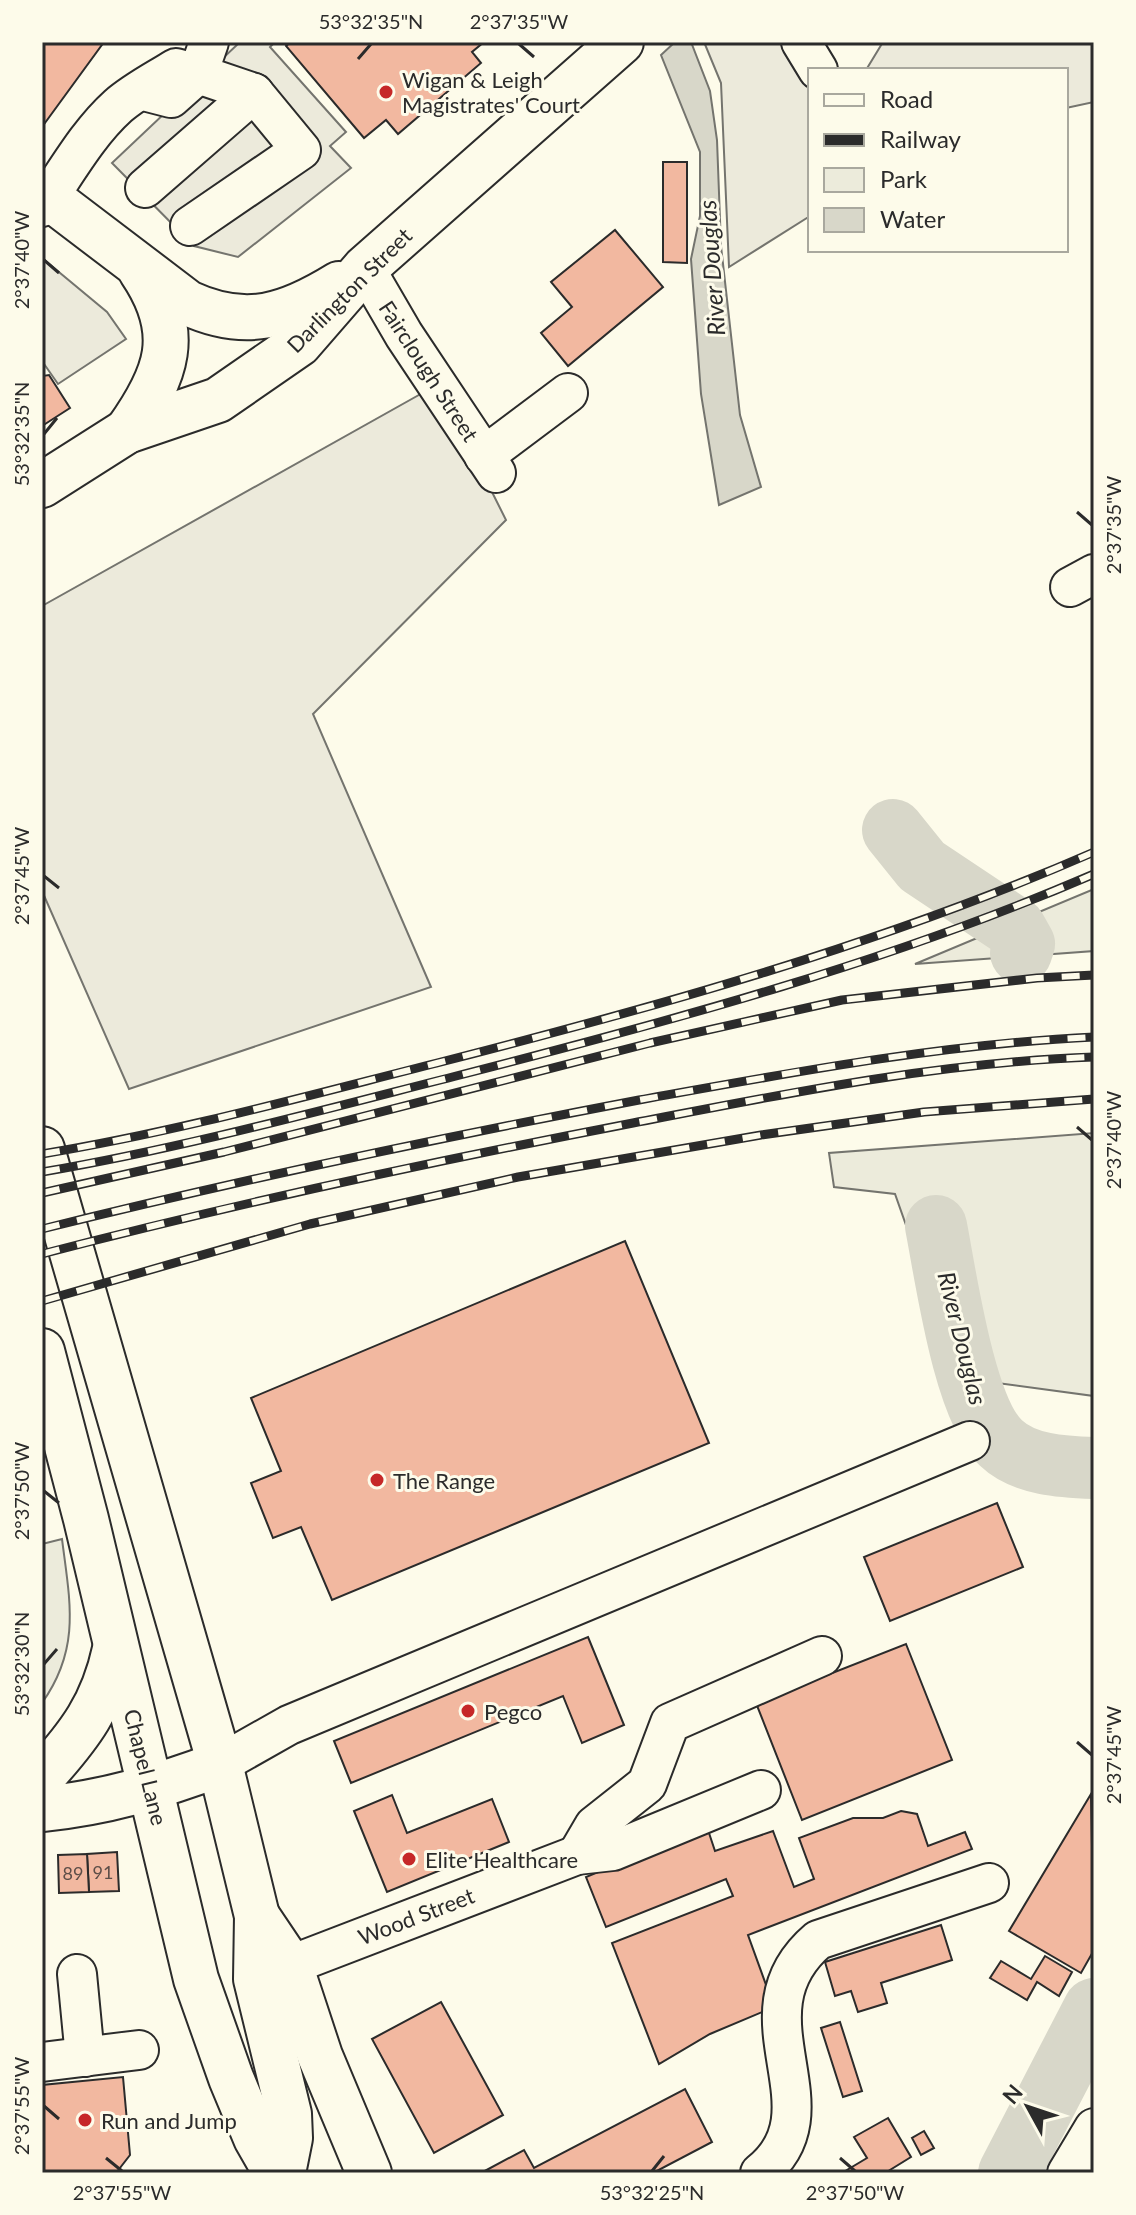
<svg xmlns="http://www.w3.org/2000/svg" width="1136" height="2215" viewBox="0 0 1136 2215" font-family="Lato,sans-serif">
<rect width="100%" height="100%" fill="#fdfbea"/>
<!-- green -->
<g fill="#ecebdb" stroke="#74746e" stroke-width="2">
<path d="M1094,889v62l-179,13z"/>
<path d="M1094,1133v263l-134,-18 -65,-184 -61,-7 -5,-34z"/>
<path d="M62,1539c8,63 19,109 -20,164v-159z"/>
</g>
<!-- parking -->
<g fill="#eceadb" stroke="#74746e" stroke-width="2">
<path d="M240,42h35l-5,5 76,85 -16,14 21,22 -113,89 -44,-11 -82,-83z"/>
<path d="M704,42h86l20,32v142l-81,51 -8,-184z"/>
<path d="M883,42h211v60l-28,6v-38h-200z"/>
<path d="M42,258l65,54 19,27 -68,45 -16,-23z"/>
<path d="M426,391l63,95 17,34 -193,194 118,273 -302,102 -87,-198v-285z"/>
</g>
<!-- water -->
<path fill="#d8d7c9" stroke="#74746e" stroke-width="2" d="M675,42h16l19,49 7,49 4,106 19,169 21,72 -42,18 -18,-111 -10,-135 9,-43v-64l-39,-97z"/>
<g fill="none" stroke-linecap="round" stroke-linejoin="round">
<!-- river -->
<g stroke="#d8d7c9" stroke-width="62">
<path d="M893,830l29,36 93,62 9,16 -3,9"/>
<path d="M936,1226c10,51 28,183 65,217 23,22 62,24 93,25"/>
<path d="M1009,2173l85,-164"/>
</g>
</g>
<!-- building -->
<g fill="#f2b8a0" stroke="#2b2b2b" stroke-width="2">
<path d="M42,42h62l-62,85z"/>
<path d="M291,42h193l-12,10 9,11 -83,71 -12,-14 -22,18 -78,-92z"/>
<path d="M663,162h24v101l-24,-1z"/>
<path d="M615,230l48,57 -95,79 -27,-33 31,-26 -21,-25z"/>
<path d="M49,375l21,33 -28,18v-50z"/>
<path d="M625,1241l84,202 -377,157 -31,-73 -28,11 -22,-55 30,-12 -30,-73z"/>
<path d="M997,1503l26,64 -133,54 -26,-64z"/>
<path d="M588,1637l36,88 -42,18 -19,-47 -212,87 -17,-42z"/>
<path d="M906,1644l46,116 -150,60 -46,-117z"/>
<path d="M1091,1794l3,156 -13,23 -72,-42z"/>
<path d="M392,1795l15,38 85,-34 17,43 -122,50 -33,-81z"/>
<path d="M901,1811l16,3 11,32 37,-14 7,17 -224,86 26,72 -64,27 -51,30 -47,-121 121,-47 -7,-17 -120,48 -20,-50 121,-50 8,24 58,-20 21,56 20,-8 -15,-41 54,-20h30z"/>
<path d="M117,1852l2,39 -30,1 -2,-38z"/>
<path d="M87,1854l2,38 -30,1 -1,-38z"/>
<path d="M941,1925l11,35 -71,23 6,20 -29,9 -7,-21 -16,5 -10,-34z"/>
<path d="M1045,1956l27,16 -13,24 -22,-14 -10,18 -37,-22 11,-17 30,18z"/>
<path d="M441,2002l62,113 -69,38 -62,-114z"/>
<path d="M840,2022l22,69 -19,6 -22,-69z"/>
<path d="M123,2077l7,78 -14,18h-74v-88z"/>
<path d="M685,2089l27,53 -59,31h-172l43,-23 10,18z"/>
<path d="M888,2118l23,39 -26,16h-43l25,-15 -13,-21z"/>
<path d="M924,2131l10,17 -13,7 -9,-17z"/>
</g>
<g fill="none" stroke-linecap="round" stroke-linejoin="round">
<defs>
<g id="minor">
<path d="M801,42l17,28"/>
<path d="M145,188l109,-95"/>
<path d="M42,207c24,-34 45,-73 76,-101 17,-15 39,-26 58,-38l22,6 -27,24 -31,-8"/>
<path d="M190,226l111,-76 -47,-57 -56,-19 11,-32"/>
<path d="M365,268l39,67 92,138"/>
<path d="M484,456l84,-63"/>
<path d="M1070,587l24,-13"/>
<path d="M220,1764l69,-39 681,-284"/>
<path d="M577,1855l17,-29 53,-42 23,-61 152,-67"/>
<path d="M77,1974l8,83"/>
<path d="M262,1976l315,-121 36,-4 148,-61"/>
<path d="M42,2062l97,-12"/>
<path d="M760,2173c81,-64 -30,-158 58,-233l171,-57"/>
<path d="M1067,2173l27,-45"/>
</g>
<g id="highway">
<path d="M42,192l146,111c58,27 99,13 151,-19"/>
<path d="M127,431c40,-56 56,-98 14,-160"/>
<path d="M42,485l85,-54 91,-31 81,-56 66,-76 256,-226"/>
<path d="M42,1149l178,615 37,152 -1,63 33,135 1,24 -7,35"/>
<path d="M42,1351l44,168 110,460 35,99 25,60 20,35"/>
<path d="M42,1777c38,-42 61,-72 73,-128"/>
<path d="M42,1809c63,-6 119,-23 178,-45"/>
<path d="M257,1916l33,49 30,91 49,117"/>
</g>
</defs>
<!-- minor casing -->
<use href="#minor" stroke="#2b2b2b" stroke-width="42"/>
<!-- highway casing -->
<use href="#highway" stroke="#2b2b2b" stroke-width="48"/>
<!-- minor -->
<use href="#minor" stroke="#fdfbea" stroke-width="38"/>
<!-- highway -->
<use href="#highway" stroke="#fdfbea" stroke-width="44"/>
<defs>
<g id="rail">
<path d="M42,1154c134,-22 264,-58 395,-91 223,-57 446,-119 657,-211"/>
<path d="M42,1172c141,-24 280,-62 418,-97 215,-55 430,-113 634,-201"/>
<path d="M42,1193l182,-41 426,-109 192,-43 195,-22 57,-3"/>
<path d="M42,1229c197,-49 397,-91 597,-129 150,-27 303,-56 455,-63"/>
<path d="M42,1254c195,-51 393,-93 591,-131 151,-29 307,-61 461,-66"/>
<path d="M42,1301l268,-77 208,-47 243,-42 163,-23 170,-13"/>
</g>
</defs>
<!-- rail casing -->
<use href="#rail" stroke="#2b2b2b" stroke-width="9"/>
<!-- rail -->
<use href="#rail" stroke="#fdfbea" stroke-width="6" stroke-dasharray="18" stroke-linecap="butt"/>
</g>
<!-- ticks -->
<path fill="none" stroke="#2b2b2b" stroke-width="3" d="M519,44l15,13M358,59l13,-15M44,260l15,13M44,434l13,-16M1077,512l15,13M44,876l15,12M1077,1127l15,13M44,1491l15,12M44,1664l13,-15M1077,1742l15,13M44,2106l15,13M106,2158l16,13M840,2158l15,13M652,2171l12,-15"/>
<!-- markers -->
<g fill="#c62828" stroke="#fdfbea" stroke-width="3">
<circle cx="386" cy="92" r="8"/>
<circle cx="377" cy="1480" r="8"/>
<circle cx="468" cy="1711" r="8"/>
<circle cx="409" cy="1859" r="8"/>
<circle cx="85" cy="2120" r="8"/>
</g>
<g text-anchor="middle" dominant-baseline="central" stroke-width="6" stroke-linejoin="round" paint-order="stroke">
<!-- number labels -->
<g font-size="18" fill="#5d4e48">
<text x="103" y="1872">91</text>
<text x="73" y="1873">89</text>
</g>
<!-- poi labels -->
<g font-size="22" fill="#2b2b2b" stroke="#fdfbea" text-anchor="start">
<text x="402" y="79">Wigan &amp; Leigh<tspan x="402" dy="25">Magistrates' Court</tspan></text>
<text x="393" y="1480">The Range</text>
<text x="484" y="1711">Pegco</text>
<text x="425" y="1859">Elite Healthcare</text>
<text x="101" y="2120">Run and Jump</text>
</g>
<!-- street labels -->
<g font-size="22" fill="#2b2b2b" stroke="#fdfbea">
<text transform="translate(349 290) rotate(-45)">Darlington Street</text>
<text transform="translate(429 371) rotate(57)">Fairclough Street</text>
<text transform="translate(146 1767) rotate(76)">Chapel Lane</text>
<text transform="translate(416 1916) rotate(-21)">Wood Street</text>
</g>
<!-- water labels -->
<g font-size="24" font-style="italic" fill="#2b2b2b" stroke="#fdfbea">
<text transform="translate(711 268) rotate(-94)">River Douglas</text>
<text transform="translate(963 1338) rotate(76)">River Douglas</text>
</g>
</g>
<!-- border -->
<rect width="1136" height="2215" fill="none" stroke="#fdfbea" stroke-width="88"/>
<!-- legend -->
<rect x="808" y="68" width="260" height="184" fill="#fdfbea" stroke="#a9a89e" stroke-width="2"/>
<rect x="824" y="94" width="40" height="12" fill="#fdfbea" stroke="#a9a89e" stroke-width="2"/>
<text x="880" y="108" font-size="24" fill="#2b2b2b">Road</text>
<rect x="824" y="134" width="40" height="12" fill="#2b2b2b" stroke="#a9a89e" stroke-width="2"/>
<text x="880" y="148" font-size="24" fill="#2b2b2b">Railway</text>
<rect x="824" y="168" width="40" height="24" fill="#ecebdb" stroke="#a9a89e" stroke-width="2"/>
<text x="880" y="188" font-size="24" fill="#2b2b2b">Park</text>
<rect x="824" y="208" width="40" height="24" fill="#d8d7c9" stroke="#a9a89e" stroke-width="2"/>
<text x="880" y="228" font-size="24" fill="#2b2b2b">Water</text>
<!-- north arrow -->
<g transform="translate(1028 2107) rotate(310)" stroke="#fdfbea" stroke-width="6" paint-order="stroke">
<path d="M0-6L14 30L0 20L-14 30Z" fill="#2b2b2b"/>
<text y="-12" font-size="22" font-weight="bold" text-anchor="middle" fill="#2b2b2b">N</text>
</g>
<rect x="44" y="44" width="1048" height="2127" fill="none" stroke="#2b2b2b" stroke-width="3"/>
<g font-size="20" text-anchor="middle" fill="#2b2b2b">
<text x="371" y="29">53°32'35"N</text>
<text x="519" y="29">2°37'35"W</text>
<text transform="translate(22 260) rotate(-90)" y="7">2°37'40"W</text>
<text transform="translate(22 434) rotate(-90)" y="7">53°32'35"N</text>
<text transform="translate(1114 525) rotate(-90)" y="7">2°37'35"W</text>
<text transform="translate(22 876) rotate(-90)" y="7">2°37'45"W</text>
<text transform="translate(1114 1140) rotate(-90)" y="7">2°37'40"W</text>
<text transform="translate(22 1491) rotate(-90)" y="7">2°37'50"W</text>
<text transform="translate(22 1664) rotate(-90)" y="7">53°32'30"N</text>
<text transform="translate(1114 1755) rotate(-90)" y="7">2°37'45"W</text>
<text transform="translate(22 2106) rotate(-90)" y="7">2°37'55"W</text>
<text x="122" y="2200">2°37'55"W</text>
<text x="652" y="2200">53°32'25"N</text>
<text x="855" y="2200">2°37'50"W</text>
</g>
</svg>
